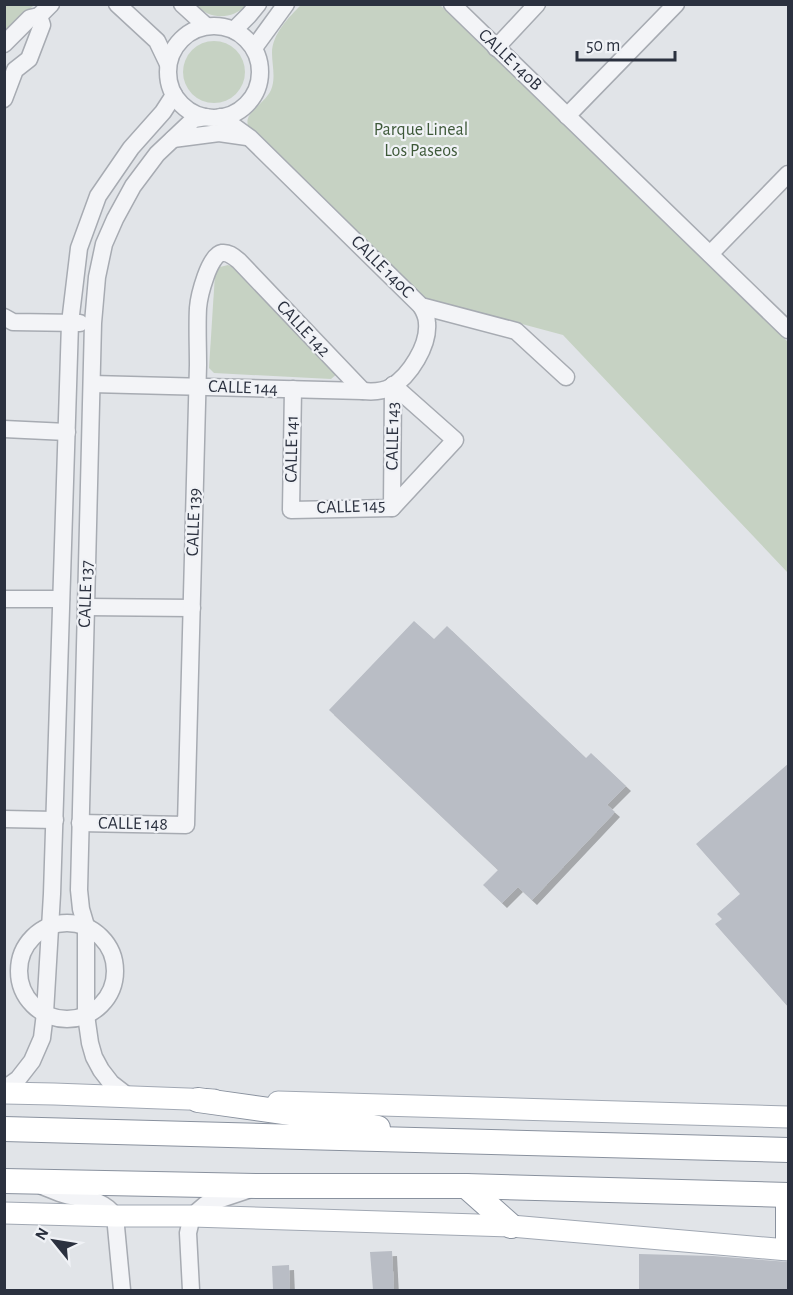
<svg xmlns="http://www.w3.org/2000/svg" width="793" height="1295" viewBox="0 0 793 1295" font-family="'Alegreya Sans',sans-serif">
<defs>
<filter id="shadow"><feDropShadow dx="5" dy="5" stdDeviation="0" flood-color="#0004"/></filter>
</defs>
<rect width="100%" height="100%" fill="#e1e4e8"/>
<!-- green -->
<g fill="#c6d2c3">
<path d="M4,5h30l-28,28h-2z"/>
<path d="M195,5h52c-16,15 -36,15 -52,0z"/>
<path d="M301,5h139l348,337v231l-225,-238 -138,-37 -173,-165c-15,-19 11,-26 19,-43 5,-12 1,-25 1,-37 0,-19 17,-36 29,-48z"/>
<circle cx="214" cy="72" r="31"/>
<path d="M228,265l4,2 105,107 -6,5 -117,-6 -5,-5 6,-94 5,-7z"/>
</g>
<!-- building -->
<g fill="#b9bdc5" filter="url(#shadow)">
<path d="M414,621l20,18 13,-13 139,132 5,-5 35,33 -19,19 8,7 -83,88 -14,-13 -16,16 -19,-18 15,-15 -169,-160z"/>
<path d="M789,763v245l-74,-84 7,-5 -5,-5 23,-20 -44,-50z"/>
<path d="M392,1251l2,39h-21l-3,-38z"/>
<path d="M639,1254l74,2 76,6v28h-150z"/>
<path d="M289,1265l1,25h-17l-1,-24z"/>
</g>
<g fill="none" stroke-linecap="round" stroke-linejoin="round">
<defs>
<g id="minor">
<path d="M117,4l40,37 11,23"/>
<path d="M182,4l24,22"/>
<path d="M452,4l336,326"/>
<circle cx="214" cy="72" r="46"/>
<path d="M234,30l15,-15 9,-11"/>
<path d="M4,44l26,-26 9,-2"/>
<path d="M254,48l32,-44"/>
<path d="M496,48l41,-44"/>
<path d="M4,99l11,-29 14,-11 13,-34 -3,-9 12,-12"/>
<path d="M567,116l109,-112"/>
<path d="M221,117l29,21 171,168 95,25 50,46"/>
<path d="M173,139l46,-6 28,4"/>
<path d="M710,254l78,-80"/>
<path d="M4,317l9,5 67,1"/>
<path d="M92,384l271,7c10,1 19,1 28,-4 19,-11 38,-42 36,-64 0,-6 -3,-12 -6,-17"/>
<path d="M293,389l-2,121 101,-2 63,-68 -62,-55"/>
<path d="M4,429l63,3"/>
<path d="M392,508l1,-123"/>
<path d="M4,599h57"/>
<path d="M86,607l106,1"/>
<path d="M4,819l51,1"/>
<path d="M80,823l106,2 12,-460c0,-19 -1,-39 0,-57 1,-12 11,-53 24,-55 7,-1 12,4 17,8l124,130"/>
<circle cx="67" cy="971" r="48"/>
<path d="M4,1089l14,-10 14,-18 10,-23 3,-25 7,-119 18,-571 9,-75 19,-52 33,-48 32,-36 11,-17"/>
<path d="M129,1097l-18,-14 -10,-13 -7,-13 -4,-14 -4,-28v-89l-5,-17 -2,-19 14,-567 4,-46 7,-33 11,-25 18,-33 24,-32 37,-35 12,-2"/>
<path d="M42,1186c8,3 16,7 24,9 19,5 36,3 49,21l7,74"/>
<path d="M191,1290l-3,-57 4,-17 14,-12 42,-14"/>
</g>
<g id="major">
<path d="M4,1093l50,1 160,6"/>
<path d="M278,1102l510,15"/>
<path d="M4,1213l111,3h77l319,10 277,24"/>
</g>
<g id="highway">
<path d="M198,1100l135,19 45,9"/>
<path d="M4,1129l784,21"/>
<path d="M4,1181l255,5h207l322,9"/>
<path d="M466,1186l45,40"/>
<path d="M788,1195v53"/>
</g>
</defs>
<!-- minor casing -->
<use href="#minor" stroke="#a7abb2" stroke-width="19"/>
<!-- major casing -->
<use href="#major" stroke="#a1a8b3" stroke-width="23"/>
<!-- highway casing -->
<use href="#highway" stroke="#89919e" stroke-width="26"/>
<!-- minor -->
<use href="#minor" stroke="#f3f4f7" stroke-width="16"/>
<!-- major -->
<use href="#major" stroke="#fff" stroke-width="21"/>
<!-- highway -->
<use href="#highway" stroke="#fff" stroke-width="24"/>
</g>
<g text-anchor="middle" dominant-baseline="central" stroke-width="4.5" stroke-linejoin="round" paint-order="stroke">
<!-- street labels -->
<g font-size="18" fill="#2b313f" stroke="#f0f2f6">
<text transform="translate(510 60) rotate(44)">CALLE 140B</text>
<text transform="translate(382 267) rotate(45)">CALLE 140C</text>
<text transform="translate(303 329) rotate(47)">CALLE 142</text>
<text transform="translate(243 388) rotate(2)">CALLE 144</text>
<text transform="translate(393 436) rotate(-89)">CALLE 143</text>
<text transform="translate(292 449) rotate(-89)">CALLE 141</text>
<text transform="translate(351 507) rotate(-2)">CALLE 145</text>
<text transform="translate(194 522) rotate(-88)">CALLE 139</text>
<text transform="translate(86 594) rotate(-88)">CALLE 137</text>
<text transform="translate(133 824) rotate(1)">CALLE 148</text>
</g>
<!-- park labels -->
<g font-size="18" fill="#3e5939" stroke="#f0f2f6">
<text x="421" y="130">Parque Lineal<tspan x="421" dy="21">Los Paseos</tspan></text>
</g>
</g>
<!-- border -->
<rect width="793" height="1295" fill="none" stroke="#2b313f" stroke-width="12"/>
<!-- north arrow -->
<g transform="translate(54 1241) rotate(300)" stroke="#f0f2f6" stroke-width="4.5" paint-order="stroke">
<path d="M0-4.5L10 22L0 15L-10 22Z" fill="#2b313f"/>
<text y="-9" font-size="16" font-weight="bold" text-anchor="middle" fill="#2b313f">N</text>
</g>
<!-- scale -->
<path d="M577 51v9h98v-9" fill="none" stroke="#2b313f" stroke-width="3"/>
<text x="586" y="51" font-size="18" fill="#2b313f" stroke="#f0f2f6" stroke-width="4.5" paint-order="stroke">50 m</text>
</svg>
